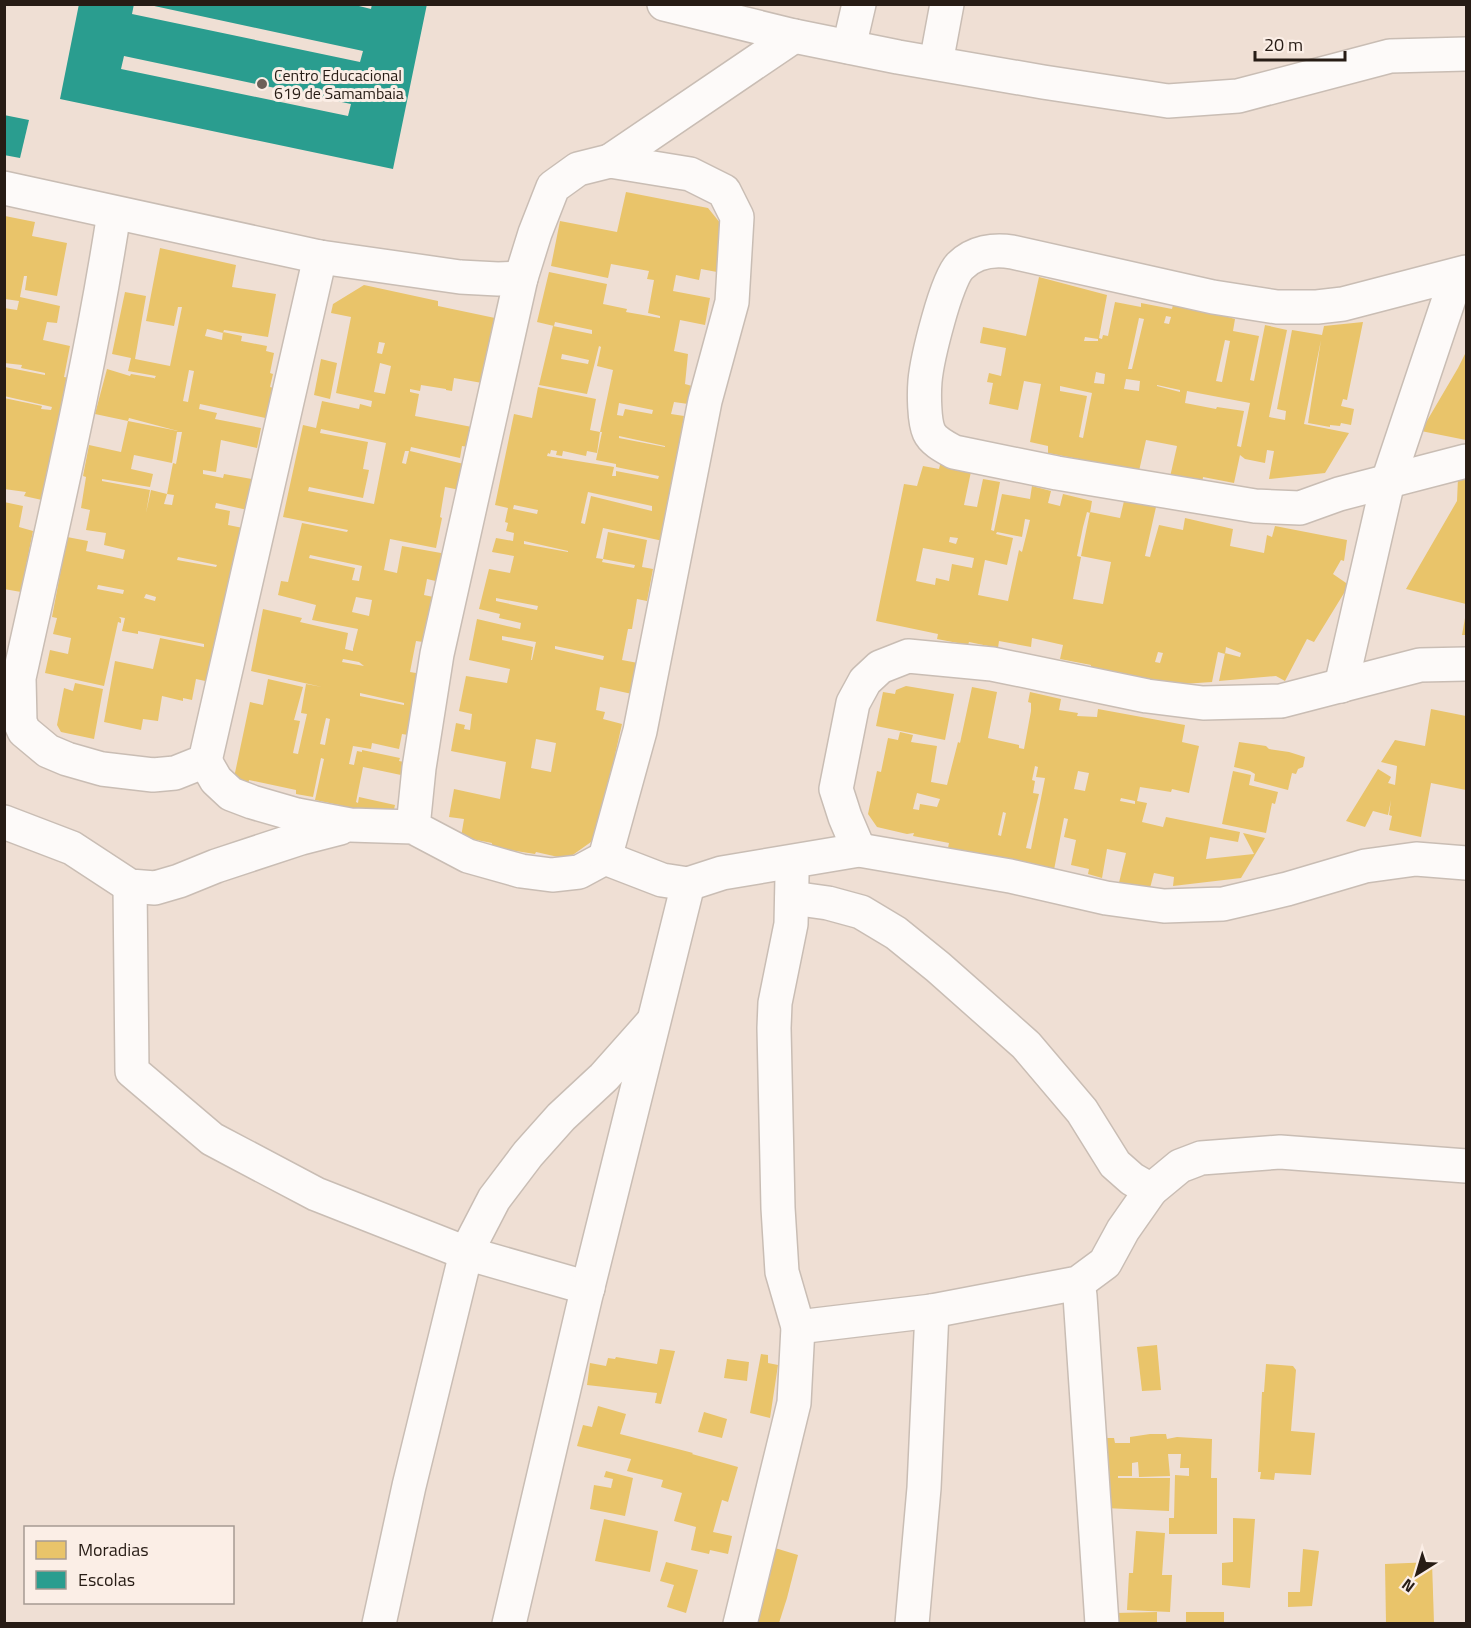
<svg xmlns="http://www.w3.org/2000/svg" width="1471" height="1628" viewBox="0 0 1471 1628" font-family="'Titillium Web',sans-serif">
<rect width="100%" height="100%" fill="#efdfd4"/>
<!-- homes -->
<g fill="#e9c46a" fill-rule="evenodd">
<path d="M626,192l82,16 13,16 1,13 -5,35 -16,-3 -2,11 -23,-5 -3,16 37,7 -5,27 -25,-5 -6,31 14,3 -3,30 7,2 -4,18 -14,-2 -3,12 13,2 -21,125 -60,-13 -7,30 7,1 -1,3 32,6 1,-3 -32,-6 5,-27 39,8 -5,27 11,2 -6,32 -10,-2 -5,30h-4l-6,31 16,3 -6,31 -32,-7 -4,23 9,2 -2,7 19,5 -7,31h4l-21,82 -31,22 -31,-7 -1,2 -44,-7 1,-4 -31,-6 3,-18 -15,-2 5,-28 46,10 6,-37 -55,-11 5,-28 9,2 -1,4 6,1 2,-16 -13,-3 7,-35 41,7 3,-14 -41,-9 8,-41 43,10 1,-6 -22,-5 1,-4 -21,-5 10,-40 21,4 4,-17 -22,-4 4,-14 17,3 1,-8 -8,-2 2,-8 -3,-1 3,-14 -13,-3 19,-91 18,4 6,-31 58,12 -6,31 10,2 13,-62 -16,-4 4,-19 -2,-1 -12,48 -48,-9 14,-59 39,8v-4l-37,-8 -1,4 -17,-4 12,-50 58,12 -4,20 24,5 -1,3 34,6v-2l-12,-3 6,-33 -7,-1 2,-8 -38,-7 -3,14 -57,-12 9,-45 57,11zM562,354l27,6 -1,4 -27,-5zM619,403l34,7 -1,4 -27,-5 -2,7 -6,-1zM600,432h2l-6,28 20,4v3l43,9 -1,3 -42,-8v5h-4l2,-9 -67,-11 1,-3 2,1 1,-4 6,1 -1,4 6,1 1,-5 23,5 1,-5 10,2zM619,436l46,10v1l-46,-9zM588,492l64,14v5l-61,-15 -6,28 -4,-1zM514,505l24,5 -1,4 -24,-5zM524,541l44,10v1l-44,-8zM496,598l42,8 -1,4 -41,-9zM502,636l34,6 -4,18h-1l2,-13 -31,-7zM555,646l49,10 -1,4 -48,-11zM536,739l20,4 -5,29 -20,-4z"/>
<path d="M5,216l30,6 -3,14 35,7 -10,53 -32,-6 2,-14h-3l-4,21 40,9 -3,17 -10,-1 -4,18 27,6 -6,31 6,1 -28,122 -18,-4 2,-4 -22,-3v-91l38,8 -1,3 10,1 1,-3 -48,-11 1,-29 40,8v-2l-24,-5 1,-3 -18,-2v-55l13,2 2,-9 -14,-2z"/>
<path d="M160,248l76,17 -4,22 44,7 -8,43 -44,-7 -1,3 -16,-4 -2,7 17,4 1,-8 19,4 -1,5 26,5 -1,5 8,2 -4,20 3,1 -3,13 7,2 -7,30 -70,-15 -1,5 18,4 -2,6 46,9 -4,20 -36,-8 -5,32 -13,-2v4l20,4 1,-4 34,6 -6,31 -36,-8 -1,5 15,3 -2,14 15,3 -33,154 -14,-3 -4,21 -9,-2v3l-21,-5 -4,25 -15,-2 -2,11 -37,-8 11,-61 38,8 7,-31 44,9v-3l-66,-13v3l-16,-3 3,-13 -6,-1 2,2v4l-3,-1 -14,64 -59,-13 5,-23 18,4 3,-16 -18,-4 4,-16 -5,-1 15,-80 21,4 -2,10 37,8 2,-9 -21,-5 2,-12 -20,-3 4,-20 -9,-2 5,-31 -3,-1 6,-31 32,7 7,-31 50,10 -49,-13 -1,3 -33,-7 12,-45 23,7 1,-2 23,4v1l2,-3 -28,-5 3,-13 -19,-4 13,-62 21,4 -11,63 35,7 12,-59h-4l-4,19 -28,-5zM189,370l5,1 -6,31 -5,-1zM177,432h5l-6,32 -3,-1 -6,31 7,1 -2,10 -8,-1 3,-10 -16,-4 -5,23 4,-23 -48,-9v-2l48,8 3,-13 -22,-5 3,-14 38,8zM178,557l39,8 -1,2 -39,-7zM98,585l26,5 -1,4 -26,-5zM146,594l10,3 -1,4 -11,-3z"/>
<path d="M1039,277l68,18 -8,43 3,1 1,-4 5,1 7,-34 26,5v-4l31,6 2,-8 61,18 -2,12 26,5 -9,44 4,1 11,-56 22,5 -18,87 16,3 1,-9 -9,-2 15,-79 30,5 2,-9 39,-4 -16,78 -4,-1 -2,7 13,3 -3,16 -10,-2 -1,3 -10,-1v2l-22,-4 13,-83 -17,84 45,9 -24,40 -56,6 5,-28 -7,-1 -2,13 -20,-4 -5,-4 -6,28 -31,-6 -1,7 -32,-7 7,-31 -31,-6 -7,31 -91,-18v-7l-18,-4 11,-58 -17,-3 -6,29 -29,-6 4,-21 -6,-1 2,-9 12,3 5,-28 -26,-5 3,-16 43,9zM1166,316l5,1 -2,7 -5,-1zM1139,318l5,1 -12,50h-4zM1085,337l13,2v2h-14zM1225,340l5,1 -8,41 -6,-1zM1096,372l9,2 -1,10 -10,-1zM1126,379l14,2 -1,10 -15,-2zM1157,385l23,5v2l-23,-6zM1060,386l32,7 -9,45 -4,-1 8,-41 -27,-5zM1187,391l63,12 -9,44 -4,-1 7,-35 -27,-4 -1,2 -31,-6z"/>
<path d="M364,285l74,16v5l57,12 -13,65 -28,-5 -2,13 -6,-1v-1l-25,-4 -1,6 -10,-2v3l9,2 -4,22 57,11 -4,20 -6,-1 -2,12 -49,-11 -1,4 58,14 -3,26 -20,-4 -5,30 2,1 -6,30 -46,-9 -6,31 13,3 5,-27 39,7v2l6,1 -7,26 -13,-3 -3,16 14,3 -8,45 -14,-2 -6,31 12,2 -8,62 -12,-2 -3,15 -27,-6 -1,6 -18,-3 -4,18 5,1 3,-14 5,1v-2l38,8 -1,3 5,1 -3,13 -38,-8 -7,35 2,1 1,-6 36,8 -3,14 -54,-11 1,-3 -24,-5 9,-41 -3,-1 -8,39 -17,-3v-4l-47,-10 -2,9 -15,-2 18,-85 13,3 5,-26 35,8 -9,33 6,1 -7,32 5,1 9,-40 -6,-1 5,-29 16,3 -71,-16 12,-62 39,9 -2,4 48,11 -3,16 8,2v-2l5,-20 -46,-9 4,-15 -38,-10 3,-14 7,1 14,-59 45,9 1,-2 -65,-13 20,-92 13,3 6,-27 37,8 1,-5 11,3 1,-6 -36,-8 15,-76 -20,-4 2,-9zM379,342l6,1 -3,11 -5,-1zM380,363l11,3 -6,28 -11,-2zM321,429l65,14 -12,61 -66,-13 1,-4 54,11 6,-28 -6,-1 5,-27 -48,-9zM405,451h4l-3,13 -4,-1zM310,555l52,11 -3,15 -7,-1 3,-12 -46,-10zM356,597l16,3 -3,16 -17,-4zM343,659l16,3 5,4 -22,-4zM360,693l44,10v2l-44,-9zM326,718l4,1 -5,26 -5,-1z"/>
<path d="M1466,352v88l-45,-9 37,-63z"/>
<path d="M321,359l16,4 -7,36 -16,-4z"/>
<path d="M941,461l31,6 -8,38 13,2 6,-28 17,3 -9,48 3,1 8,-37 28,5 2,-13 19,5 -3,12 12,3 3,-12 29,7 -2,12 -3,-1 -4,15 -6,29 4,1 -8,42 30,5 8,-42 -30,-6 9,-44 30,6 4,-17 32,6 -11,49 5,1 9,-32 24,5 2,-12 48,11 -3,17 34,7 3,-18 5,2 3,-11 72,14 -3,21 -3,-1 -8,14 16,11 -35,57 -7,-3 -22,42 -9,-5 -57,5 6,-28 15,4 1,-4 -15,-6 -1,7 -7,-2 -6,30 -29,2 -1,2 -30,-6 -1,3 -61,-13 1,-5 -31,-6 3,-14 -31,-7 -1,9 -32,-6 -1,7 -29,-6 -1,3 -31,-6 1,-5 -62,-13 28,-137 13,2 6,-20 16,3zM1025,519l5,1 -8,32 -3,-2 -11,51 -30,-6 7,-35 22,5 6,-27 -17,-4 1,-2 25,5zM950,537l8,1 -2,6 -7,-2zM923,548l51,10 -2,10 -20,-4 -3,17 -13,-3 -1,7 -19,-4zM1158,652l5,1 -3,10 -5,-1z"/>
<path d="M1466,477v127l-60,-15 51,-88 1,-23z"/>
<path d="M4,502l19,4 -4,21 14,4 -12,61 -17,-3z"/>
<path d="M1465,618h1v17h-4z"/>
<path d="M75,683l28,6 -9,50 -33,-7 -4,-7 7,-37 9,3z"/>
<path d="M906,686l48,8 -9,46 -69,-14 7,-34 12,2 1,-4z"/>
<path d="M972,687l25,5 -9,46 31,7v3l5,1 7,-38v-8l-3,-1 2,-10 31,7 -2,11 19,3 -1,3 20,1 1,-8 87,16 -3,17 17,4 -10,47 -17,-4 -1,3 -31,-5 -3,14 10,2 -5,19 21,5 3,-10 74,15 -2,10 -28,-5 -4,22 48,-5 -11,-21 22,5 -24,40 -68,8 1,-9 -20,-4 -4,15 -32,-1 8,-34 -19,-4 -5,29 -14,-4 1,-5 -18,-4 5,-25 -12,-3 4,-18 -4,-1 -11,57 -89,-19 1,-5 -17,-3 1,-5 -36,-7 1,-3 -7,1 -30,-7 -9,-13 9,-43 4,1 7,-34 10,2 2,-8 13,3 -2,7 26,4 -6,36 16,3 11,-43 2,1zM1035,766l3,1 -2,10 9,1 -14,71 -5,-1 13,-54 -6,-1 2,-12 -3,-1zM1078,771l11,2 -4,18 -11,-2zM917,793l23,6 -3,8 -17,-3 -1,6 -6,-1zM1121,798l14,3v3l-15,-3zM1003,812l3,1 -5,23 -3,-1z"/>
<path d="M1431,709l35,7v74l-35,-7 -10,54 -32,-7 3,-14 -3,-1 2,-15 -3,15 -15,-4 -8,16 -19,-6 32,-52 13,8 -3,6 7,2 2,-19 -16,-4 14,-22 30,6z"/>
<path d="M1239,742l27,4 3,3 20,3 16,5 -2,10 -5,2 -2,5 -4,-1 -4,17 -34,-9 1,-7 -5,-3 -16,-4z"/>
<path d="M1233,771l18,4 -2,10 29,7 -3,12 -3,-1 -6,30 -44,-9z"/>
<path d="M1157,1345l4,45 -19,1 -5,-44z"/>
<path d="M660,1349l15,2 -14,53 -6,-1 2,-10 -70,-8 3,-22 16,3 2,-8 7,1 1,-2 41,7z"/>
<path d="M761,1354l7,1v8l10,2 -8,53 -20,-5z"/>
<path d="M727,1359l22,3 -2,19 -23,-3z"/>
<path d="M1266,1364l27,2 3,4 -5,61 24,2 -4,42 -36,-2 -1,7 -14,-1 1,-7h-3l4,-80h2z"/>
<path d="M598,1406l28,8 -6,20 73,19 -1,1 46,13 -10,35 -6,-2 -9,32 19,4 -4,18 -18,-4 -1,4 -18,-4 5,-23 -22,-6 8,-28 -21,-6 2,-7 -36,-9 4,-12 -54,-13 6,-21 9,2z"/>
<path d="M704,1412l23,7 -5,19 -24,-6z"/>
<path d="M1150,1434h16l1,5 10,-2 35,2 -1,39h6v56h-48v-16h5l1,-43 14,1v-8h-9l1,-14h-13l2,22 -31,1 -1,-15 -6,1v13h-14v2h52l-1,33 -64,-3 -7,-70h16l1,5h15v-6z"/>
<path d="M606,1471l27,7 -8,38 -35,-7 4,-24 17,3 2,-9 -9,-2z"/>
<path d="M1233,1518l22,1 -5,69 -28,-3v-22l11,-1z"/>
<path d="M604,1519l54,12 -8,41 -55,-11z"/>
<path d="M1136,1531l29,2 -3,42h10l-2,37 -43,-2 2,-37h4z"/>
<path d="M775,1548l23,7 -11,43 -8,25h-25z"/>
<path d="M1303,1549l16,2 -7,55 -24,1v-15h12z"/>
<path d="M666,1562l32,8 -12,43 -19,-6 7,-22 -14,-4z"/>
<path d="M1432,1562l2,61h-48l-1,-59z"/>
<path d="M1157,1612v11h-42v-10z"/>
<rect x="1186" y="1612" width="38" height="11"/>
</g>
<!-- schools -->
<g fill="#2a9d8f" fill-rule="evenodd">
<path d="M79,4h55l-2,10 228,48 3,-11 -218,-47h206l20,5 1,-5h55l-34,165 -333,-70zM124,56l227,48 -3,12 -227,-47z"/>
<path d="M4,115l25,5 -9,38 -16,-3z"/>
</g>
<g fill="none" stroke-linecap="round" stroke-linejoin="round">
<defs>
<g id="street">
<path d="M664,4l130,32 104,21 145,25 125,19 70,-5 152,-40 76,-2"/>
<path d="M849,47l10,-43"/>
<path d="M936,63l11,-59"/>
<path d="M610,161l184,-125"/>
<path d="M4,188l316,69 140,20 38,2 23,-1"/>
<path d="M114,213c-24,156 -61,310 -95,465l1,44 4,9 24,20 19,8 35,10 51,6 22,-2 30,-12 115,-504"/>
<path d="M1466,272l-123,32 -26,3h-40l-64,-10 -201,-45c-18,-3 -38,0 -52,14 -14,14 -33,93 -35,115 -1,12 -1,40 4,51 4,9 16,15 25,20l103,21 198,33 45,2 39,-14 127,-33"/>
<path d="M1341,686l47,-205 69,-206"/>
<path d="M205,761l11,19 15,14 21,8 45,13 53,10 63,2 55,29 53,15 31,4 27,-3 26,-14 35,-127 65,-330 27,-99 5,-85 -13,-26 -34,-17 -80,-13 -32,8 -25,18 -18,46 -14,45 -84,376 -18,114 -6,59"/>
<path d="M4,822l68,26 58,38 25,2 24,-7 37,-15 85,-28 39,-10"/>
<path d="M859,850l-14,-33 -9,-28 17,-86 12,-22 15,-14 28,-11 84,8 155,32 56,7 78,-2 139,-36 46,-1"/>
<path d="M605,858l57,22 26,4 34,-11 137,-23 151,26 96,22 58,8 59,-2 64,-15 78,-23 51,-7 50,4"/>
<path d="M130,886l2,185 80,68 104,55 150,59 122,35"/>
<path d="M792,898l36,5 33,9 35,21 42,34 88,78 56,66 33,53 17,15 19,11 29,-24 21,-8 79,-6 186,14"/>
<path d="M1078,1283l2,13 22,328"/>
<path d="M798,1327l134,-16 146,-28 27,-20 18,-33 28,-40"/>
<path d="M379,1624l30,-138 57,-233 28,-54 34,-45 33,-37 43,-40 48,-54"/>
<path d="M509,1624l76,-325 103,-415"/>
<path d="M740,1624l54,-221 4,-76 -16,-55 -4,-64 -4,-180 1,-25 16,-79 1,-48"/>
<path d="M912,1624l12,-136 8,-177"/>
</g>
</defs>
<!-- street casing -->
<use href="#street" stroke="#c9bdb4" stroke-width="36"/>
<!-- street -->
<use href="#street" stroke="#fdfaf9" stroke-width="33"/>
</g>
<!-- markers -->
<circle fill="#6d6058" stroke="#fbeee6" stroke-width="2" cx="262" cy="84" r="6"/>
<g text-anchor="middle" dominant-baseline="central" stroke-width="6" stroke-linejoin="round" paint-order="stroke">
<!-- poi labels -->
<g font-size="16" fill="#271c15" stroke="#fbeee6" text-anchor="start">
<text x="274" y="75">Centro Educacional<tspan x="274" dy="18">619 de Samambaia</tspan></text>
</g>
</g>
<!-- border -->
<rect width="1471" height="1628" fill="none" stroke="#271c15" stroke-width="12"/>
<!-- legend -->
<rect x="24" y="1526" width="210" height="78" fill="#fbeee6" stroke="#a69a92" stroke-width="1.5"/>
<rect x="36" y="1541" width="30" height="18" fill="#e9c46a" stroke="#a69a92" stroke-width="1.5"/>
<text x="78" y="1556" font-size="18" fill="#271c15">Moradias</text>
<rect x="36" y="1571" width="30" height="18" fill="#2a9d8f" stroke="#a69a92" stroke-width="1.5"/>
<text x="78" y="1586" font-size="18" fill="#271c15">Escolas</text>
<!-- north arrow -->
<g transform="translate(1417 1574) rotate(217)" stroke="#fbeee6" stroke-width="4.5" paint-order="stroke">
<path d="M0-4.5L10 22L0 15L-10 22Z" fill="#271c15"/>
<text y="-9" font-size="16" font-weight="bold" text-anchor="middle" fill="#271c15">N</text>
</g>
<!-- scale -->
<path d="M1255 51v9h90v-9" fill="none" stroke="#271c15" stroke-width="3"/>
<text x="1264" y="51" font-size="18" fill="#271c15" stroke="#fbeee6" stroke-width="4.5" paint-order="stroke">20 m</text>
</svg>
